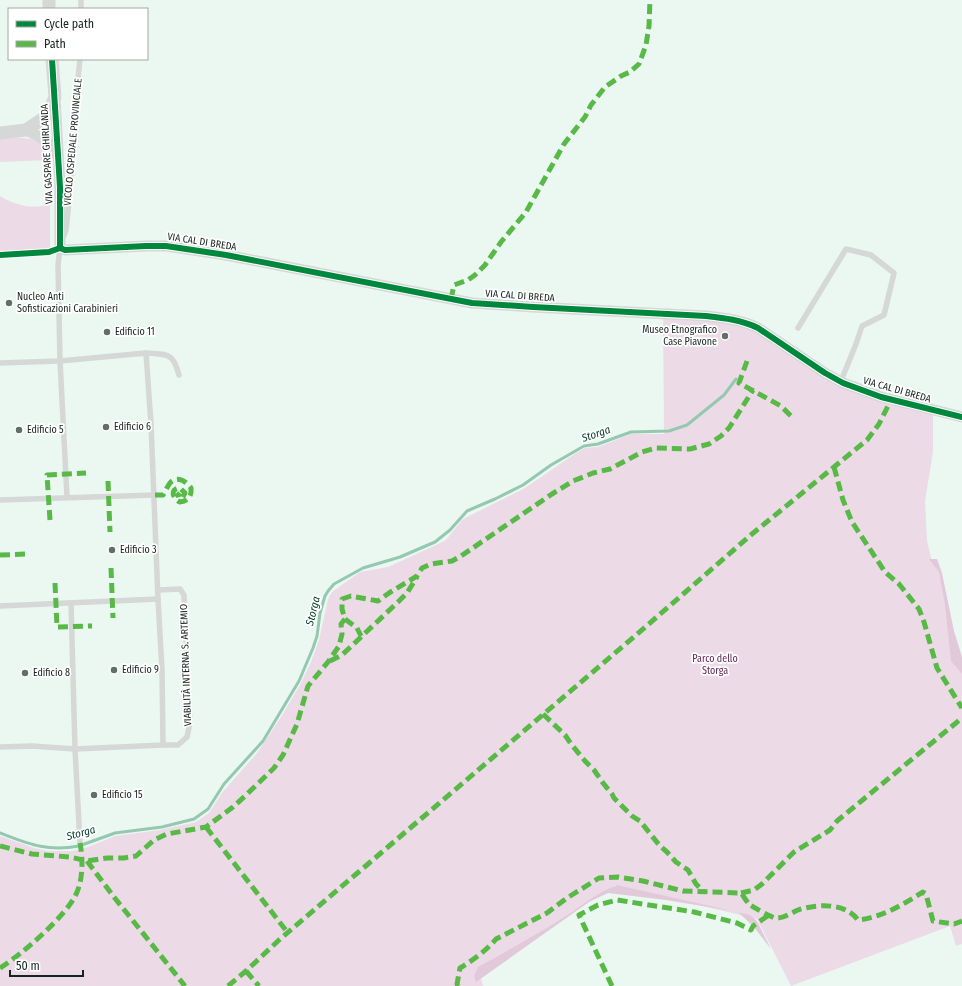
<svg xmlns="http://www.w3.org/2000/svg" width="962" height="986" viewBox="0 0 962 986" font-family="'Fira Sans Condensed',sans-serif">
<rect width="100%" height="100%" fill="#eaf8f1"/>
<!-- green -->
<g fill="#ecdbe7">
<path d="M0,138c18,0 49,-5 49,22l-49,2z"/>
<path d="M0,196c12,8 38,16 50,6v48l-50,2z"/>
<path d="M663,316l86,10 51,36 133,51v39l-8,49 2,39 4,18 10,13 21,101v272l-6,2 -6,-20 -159,60 -34,-67 -142,-34 -136,85 4,16h-483v-150l34,12 13,3h26l15,-4 27,-11 45,-6 36,-8 13,-9 12,-19 36,-41 24,-36 19,-32 11,-23 8,-22 9,-41 4,-7 28,-20 28,-5 48,-22 10,-5 16,-20 5,-3 58,-29 48,-33 12,-7 13,-1 33,-13h33z"/>
</g>
<!-- forest -->
<g fill="#e1c9da">
<path d="M929,559h8l5,14 12,58 8,26v17l-11,-13 -6,-56 -6,-33z"/>
<path d="M617,885l133,30 7,6 14,28 -18,-23 -15,-14 -72,-12 -58,-7 -19,9 -113,80 -2,-6 4,-9c29,-16 58,-32 86,-50 18,-11 33,-25 53,-32z"/>
</g>
<g fill="none" stroke-linecap="round" stroke-linejoin="round">
<!-- stream -->
<path stroke="#95c8b1" stroke-width="3" d="M0,833c29,11 47,19 79,13l36,-13 47,-6 32,-8 14,-10 16,-25 39,-43 36,-60 14,-33 4,-12 3,-23 5,-17 3,-5 6,-7 29,-16 37,-11 35,-15 15,-12 17,-19 28,-12 28,-14 28,-20 33,-19 14,-2 33,-12 38,-1 18,-6 37,-30 12,-16"/>
<!-- service -->
<g stroke="#d5d8d6" stroke-width="5.5">
<path d="M81,9v-9"/>
<path d="M63,238l3,-8 5,-49v-31l4,-43 5,-48"/>
<path d="M60,248l-2,17 2,96 7,136"/>
<path d="M798,328l48,-79 25,6 23,18 -10,42 -22,11 -6,18 -15,37"/>
<path d="M146,353c22,2 27,-1 33,22"/>
<path d="M0,363l60,-2 86,-8 5,71 7,175 4,71 1,75 -88,4 -43,-3 -32,1"/>
<path d="M0,500l155,-5"/>
<path d="M158,590l22,-1 4,6 6,128 -3,14 -9,8h-15"/>
<path d="M71,603l4,146 5,94"/>
<path d="M0,606l158,-7"/>
</g>
<!-- minor -->
<g stroke="#d5d8d6" stroke-width="11">
<path d="M55,98l5,89v61l5,2 81,-4h20l60,9 246,48 61,4 173,9c18,2 36,4 52,12l67,45 18,10 38,14 81,20"/>
<path d="M26,130c13,6 25,12 31,25"/>
</g>
<!-- tertiary -->
<g stroke="#d5d8d6" stroke-width="13">
<path d="M49,0v9"/>
<path d="M0,133l26,-3 18,-12 6,-9 5,-12 -3,-38"/>
</g>
<!-- quiet -->
<g stroke="#58b947" stroke-width="5" stroke-dasharray="10 5" stroke-linecap="butt">
<path d="M451,299l3,-14 14,-5 7,-5 10,-10 16,-23 25,-30 38,-68 21,-27 6,-12 14,-18 16,-11 9,-4 9,-8 7,-19 3,-19 1,-26"/>
<path d="M747,361l-8,22 42,23 12,12"/>
<path d="M834,467l9,33 9,22 33,50 14,12 20,25 5,13 13,46 25,40"/>
<path d="M108,481l2,51"/>
<path d="M155,495h8c3,-4 5,-11 9,-14 7,-5 16,2 19,7 1,8 -3,13 -11,14 -7,-3 -11,-13 0,-14l5,5 -3,5h-3l-1,-3 2,-2"/>
<path d="M50,520l-3,-45 39,-2"/>
<path d="M0,555l28,-1"/>
<path d="M111,568l2,50"/>
<path d="M55,583l2,44 35,-1"/>
<path d="M345,619l12,9 4,8"/>
<path d="M330,661l12,-6 56,-53 9,-9 10,-16"/>
<path d="M543,714l22,21 6,9 14,17 9,9 9,13 9,11 2,4 18,18 8,5 20,25 7,6 9,10 12,8 8,14 8,8"/>
<path d="M206,827l82,106"/>
<path d="M0,846l32,8 38,3 17,4 20,-3h17l12,-2 18,-16 13,-6 39,-7 27,-20 12,-11 29,-28 9,-13 14,-31 11,-38 20,-24 11,-16 3,-12 -1,-10 4,-5 -3,-10v-10l9,-3 27,5 11,-8 28,-17 5,-8 9,-4 21,-3 9,-5 91,-62 21,-13 20,-8 17,-4 32,-17 14,-4 34,1 19,-5 12,-8 8,-8 24,-38"/>
<path d="M87,861l27,36 71,89"/>
<path d="M741,893l13,-3 8,-6 32,-32 36,-22 7,-9 125,-103"/>
<path d="M0,968c21,-13 68,-53 77,-76 6,-14 6,-33 3,-49"/>
<path d="M246,971l13,15"/>
<path d="M228,986l18,-15 33,-31 356,-304 117,-102 115,-94 12,-16 12,-24"/>
<path d="M458,986l-1,-2 3,-16c13,-8 26,-17 36,-29l51,-26 20,-15 32,-20 19,-1 25,4 40,10 58,2c3,4 6,9 9,12 3,2 21,12 25,13 8,1 16,-5 23,-8 18,-6 47,-8 60,10 25,-3 44,-15 65,-28l3,2 7,27 21,3 8,-3"/>
<path d="M612,986l-33,-71 19,-10 19,-5 77,12 43,11 14,7 2,-4 16,-11"/>
</g>
<defs>
<g id="cycleway">
<path d="M52,59l8,128v61"/>
<path d="M60,248l5,2 81,-4h20l60,9 246,48 61,4 173,9c18,2 36,4 52,12l67,45 18,10 38,14 81,20"/>
<path d="M0,255l49,-3 11,-4"/>
</g>
</defs>
<!-- cycleway casing -->
<use href="#cycleway" stroke="#fff" stroke-width="8"/>
<!-- cycleway -->
<use href="#cycleway" stroke="#00873e" stroke-width="6"/>
</g>
<!-- markers -->
<g fill="#626e68" stroke="#fff" stroke-width="1.5">
<circle cx="9" cy="303" r="4"/>
<circle cx="107" cy="332" r="4"/>
<circle cx="725" cy="336" r="4"/>
<circle cx="106" cy="427" r="4"/>
<circle cx="19" cy="430" r="4"/>
<circle cx="112" cy="550" r="4"/>
<circle cx="114" cy="670" r="4"/>
<circle cx="25" cy="673" r="4"/>
<circle cx="94" cy="795" r="4"/>
</g>
<g text-anchor="middle" dominant-baseline="central" stroke-width="3.5" stroke-linejoin="round" paint-order="stroke">
<!-- street labels -->
<g font-size="10" fill="#18241f" stroke="#fff">
<text transform="translate(73 142) rotate(-85)">VICOLO OSPEDALE PROVINCIALE</text>
<text transform="translate(47 154) rotate(-93)">VIA GASPARE GHIRLANDA</text>
<text transform="translate(202 242) rotate(9)">VIA CAL DI BREDA</text>
<text transform="translate(520 296) rotate(4)">VIA CAL DI BREDA</text>
<text transform="translate(897 390) rotate(16)">VIA CAL DI BREDA</text>
<text transform="translate(186 665) rotate(-92)">VIABILITÀ INTERNA S. ARTEMIO</text>
</g>
<!-- poi labels -->
<g font-size="10" fill="#18241f" stroke="#fff" text-anchor="start">
<text x="17" y="297">Nucleo Anti<tspan x="17" dy="12">Sofisticazioni Carabinieri</tspan></text>
<text x="717" y="330" text-anchor="end">Museo Etnografico<tspan x="717" dy="12">Case Piavone</tspan></text>
<text x="115" y="332">Edificio 11</text>
<text x="114" y="427">Edificio 6</text>
<text x="27" y="430">Edificio 5</text>
<text x="120" y="550">Edificio 3</text>
<text x="122" y="670">Edificio 9</text>
<text x="33" y="673">Edificio 8</text>
<text x="102" y="795">Edificio 15</text>
</g>
<!-- park labels -->
<g font-size="10" fill="#5f1f50" stroke="#fff">
<text x="715" y="659">Parco dello<tspan x="715" dy="12">Storga</tspan></text>
</g>
<!-- water labels -->
<g font-size="11" font-style="italic" fill="#003b27" stroke="#fff">
<text transform="translate(596 434) rotate(-19)">Storga</text>
<text transform="translate(313 611) rotate(-76)">Storga</text>
<text transform="translate(81 833) rotate(-15)">Storga</text>
</g>
</g>
<!-- legend -->
<rect x="8" y="8" width="140" height="52" fill="#ffffff" stroke="#a3a7a5"/>
<rect x="16" y="21" width="20" height="6" fill="#00873e" stroke="#a3a7a5"/>
<text x="44" y="28" font-size="12" fill="#18241f">Cycle path</text>
<rect x="16" y="41" width="20" height="6" fill="#58b947" stroke="#a3a7a5"/>
<text x="44" y="48" font-size="12" fill="#18241f">Path</text>
<!-- scale -->
<path d="M10 970v6h73v-6" fill="none" stroke="#18241f" stroke-width="2"/>
<text x="16" y="970" font-size="12" fill="#18241f" stroke="#ffffff" stroke-width="3" paint-order="stroke">50 m</text>
</svg>
